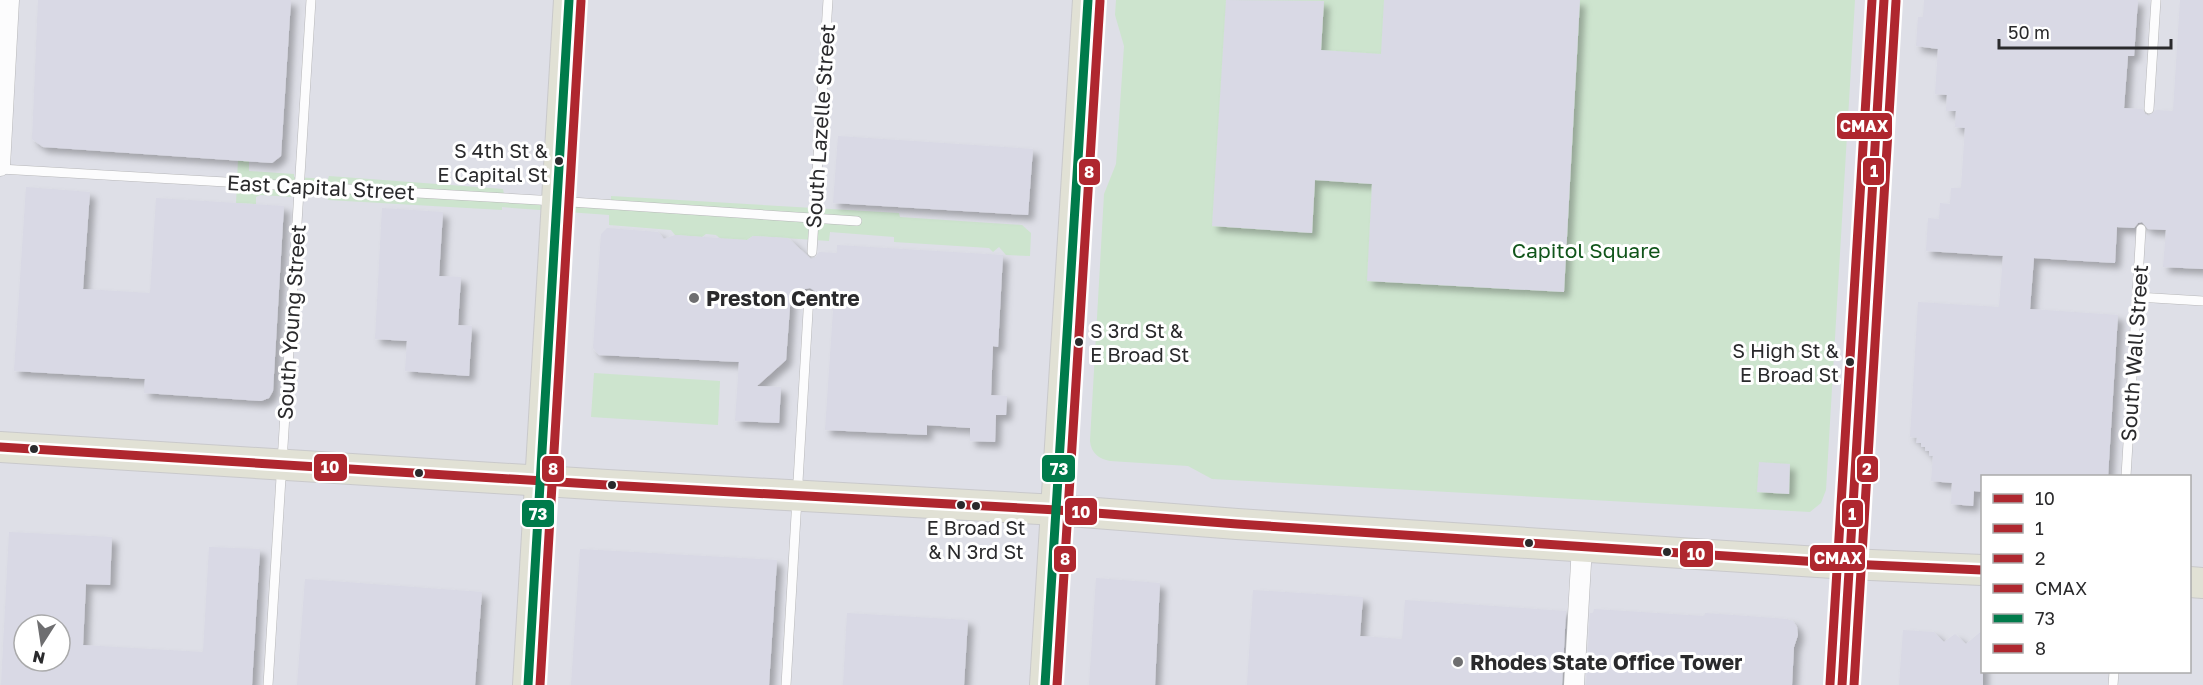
<svg xmlns="http://www.w3.org/2000/svg" width="2203" height="685" viewBox="0 0 2203 685" font-family="'Golos Text',sans-serif">
<defs>
<filter id="shadow"><feDropShadow dx="5.5" dy="5.5" stdDeviation="3" flood-color="#0004"/></filter>
</defs>
<rect width="100%" height="100%" fill="#ececef"/>
<!-- built -->
<path fill="#dedfe7" fill-rule="evenodd" d="M0,0h2203v685h-2203zM1982,476h208v196h-208zM24,625h36v36h-36z"/>
<!-- green -->
<g fill="#cde4ce">
<path d="M1116,0h739l-29,490 -5,13 -11,9 -598,-33 -24,-13 -78,-5c-11,-2 -19,-8 -20,-20l14,-247 12,-30 8,-118 -9,-31z"/>
<path d="M238,160l11,1v10l45,3v3l34,2 1,-3 162,12 12,1 1,5 107,6v-4l288,17 1,4 122,8 9,8 -1,23 -24,-1 -7,-8 -6,5 -4,-4 -95,-6v-5l-64,-5 -1,9 -76,-5 -6,4 -26,-1 -5,-4 -10,-1 -4,3 -27,-2 -4,-5 -62,-5v-10l-97,-7 -10,-1v3l-174,-10 -1,-4 -35,-2 -1,3 -31,-2 -4,2v7l-20,-1z"/>
<path d="M594,373l126,8 -2,44 -127,-8z"/>
</g>
<!-- building -->
<g fill="#d9d9e5" fill-rule="evenodd" filter="url(#shadow)">
<path d="M38,0h253l-10,156 -9,7 -229,-16 -11,-8z"/>
<path d="M1226,0l98,1 -3,49 60,4 3,-54h196l-16,292 -197,-11 5,-97 -57,-4 -3,53 -100,-7z"/>
<path d="M1924,0h214l-4,56h-6l-4,52 18,1 3,5 4,2 7,-6 17,1 7,-111h23v269l-40,-2 3,-37 -18,-1 -6,-7 -4,1 -4,5 -17,-1 -2,36 -81,-5 -4,51 88,6 -10,162h-125v15l-9,-1 -1,15 -22,-2 1,-21 -21,-2 2,-25h-4v-5h-4v-4h-4v-4h-5l1,-5 -7,-1 8,-135 81,5 4,-51 -77,-5 2,-33 11,1 1,-16 10,1 1,-16h10l4,-60 -10,-1 1,-16h-10l1,-16 -12,-1 3,-45 -22,-3 2,-29h5z"/>
<path d="M838,136l195,13 -5,66 -195,-12z"/>
<path d="M26,187l64,5 -7,97 67,4 6,-95 128,8 -11,185 -4,7 -8,3 -117,-8 1,-14 -131,-8z"/>
<path d="M382,208l61,4 -4,64 22,1 -3,48 14,1 -3,50 -64,-5 2,-30 -32,-2z"/>
<path d="M607,228l51,4 6,7 11,-4 72,5 6,-4 35,2 23,21 4,-1 4,-6 18,1v-8l166,10 -5,92 -5,-1 -2,49 16,1 -1,19h-10l-1,27 -25,-1v-13l-43,-3v10l-102,-5 9,-134 -18,-1 -1,-4 -5,-3 -5,1 -3,5h-11l-5,66 -29,26 24,1 -2,36 -44,-2 4,-59 -140,-7 -6,-7 8,-114z"/>
<path d="M1759,462l31,2 -1,30 -32,-2z"/>
<path d="M9,532l103,5 -2,48 -24,-1 -3,61 120,7 6,-105 51,2 -8,136h-251zM24,625h36v36h-36z"/>
<path d="M580,549l197,11 -8,125h-198z"/>
<path d="M1096,578l64,5 -5,102h-66z"/>
<path d="M305,579l177,13 -7,93h-178z"/>
<path d="M1253,590l110,7 -3,39 42,3 3,-39 161,11 -4,74h-315z"/>
<path d="M1594,609l110,7 1,-3 82,6 6,2 4,6 1,8 -4,12 -2,38h-206l4,-72h3z"/>
<path d="M847,613l121,7 -4,65h-121z"/>
<path d="M1903,630l31,2 10,10 11,-8 11,10 17,-14v55h-84z"/>
</g>
<g fill="none" stroke-linecap="round" stroke-linejoin="round">
<defs>
<g id="lane">
<path d="M2149,109l7,-109"/>
<path d="M0,169l556,32 301,20"/>
<path d="M812,252l16,-252"/>
<path d="M2137,297l66,4"/>
<path d="M2126,476l15,-247"/>
<path d="M268,685l43,-685"/>
<path d="M786,685l23,-390"/>
<path d="M2113,685l1,-13"/>
</g>
<g id="street">
<path d="M0,166l9,-166"/>
<path d="M1574,685l8,-139"/>
</g>
<g id="primary">
<path d="M0,447l607,38 450,25 180,14 612,40 133,6"/>
<path d="M2190,582l13,1"/>
<path d="M528,685l41,-685"/>
<path d="M1045,685l43,-685"/>
<path d="M1842,685l42,-685"/>
</g>
</defs>
<!-- lane casing -->
<use href="#lane" stroke="#b7b7b9" stroke-width="10"/>
<!-- street casing -->
<use href="#street" stroke="#b7b7b9" stroke-width="21"/>
<!-- primary casing -->
<use href="#primary" stroke="#c9c9cb" stroke-width="32"/>
<!-- lane -->
<use href="#lane" stroke="#fcfcfd" stroke-width="9"/>
<!-- street -->
<use href="#street" stroke="#fcfcfd" stroke-width="20"/>
<!-- primary -->
<use href="#primary" stroke="#e1e1d5" stroke-width="30"/>
<defs>
<path id="bus-1" d="M0,447l607,38 450,25 180,14 612,40 133,6"/>
<path id="bus-2" d="M1842,685l42,-685"/>
<path id="bus-3" d="M1854,685l42,-684"/>
<path id="bus-4" d="M1830,684l42,-684"/>
<g id="bus-5">
<path d="M528,685l41,-685"/>
<path d="M1045,685l43,-685"/>
</g>
<g id="bus-6">
<path d="M540,685l41,-684"/>
<path d="M1057,685l43,-684"/>
</g>
</defs>
<!-- bus-1 casing -->
<use href="#bus-1" stroke="#fff" stroke-width="14"/>
<!-- bus-2 casing -->
<use href="#bus-2" stroke="#fff" stroke-width="14"/>
<!-- bus-3 casing -->
<use href="#bus-3" stroke="#fff" stroke-width="14"/>
<!-- bus-4 casing -->
<use href="#bus-4" stroke="#fff" stroke-width="14"/>
<!-- bus-5 casing -->
<use href="#bus-5" stroke="#fff" stroke-width="14"/>
<!-- bus-6 casing -->
<use href="#bus-6" stroke="#fff" stroke-width="14"/>
<!-- bus-1 -->
<use href="#bus-1" stroke="#af272f" stroke-width="9"/>
<!-- bus-2 -->
<use href="#bus-2" stroke="#af272f" stroke-width="9"/>
<!-- bus-3 -->
<use href="#bus-3" stroke="#af272f" stroke-width="9"/>
<!-- bus-4 -->
<use href="#bus-4" stroke="#af272f" stroke-width="9"/>
<!-- bus-5 -->
<use href="#bus-5" stroke="#007b4b" stroke-width="9"/>
<!-- bus-6 -->
<use href="#bus-6" stroke="#af272f" stroke-width="9"/>
</g>
<!-- markers -->
<g fill="#2a2a2c" stroke="#fff" stroke-width="2">
<circle cx="559" cy="161" r="5"/>
<circle cx="1079" cy="342" r="5"/>
<circle cx="1850" cy="362" r="5"/>
<circle cx="34" cy="449" r="5"/>
<circle cx="419" cy="473" r="5"/>
<circle cx="612" cy="485" r="5"/>
<circle cx="961" cy="505" r="5"/>
<circle cx="976" cy="506" r="5"/>
<circle cx="1529" cy="543" r="5"/>
<circle cx="1667" cy="552" r="5"/>
</g>
<g fill="#6e6e70" stroke="#fff" stroke-width="2">
<circle cx="694" cy="298" r="6"/>
<circle cx="1458" cy="662" r="6"/>
</g>
<g text-anchor="middle" dominant-baseline="central" stroke-width="6" stroke-linejoin="round" paint-order="stroke">
<!-- bus labels -->
<g font-size="20" fill="#2a2a2c" stroke="#fff" text-anchor="end">
<text x="548" y="150">S 4th St &amp;<tspan x="548" dy="24">E Capital St</tspan></text>
<text x="1090" y="330" text-anchor="start">S 3rd St &amp;<tspan x="1090" dy="24">E Broad St</tspan></text>
<text x="1839" y="350">S High St &amp;<tspan x="1839" dy="24">E Broad St</tspan></text>
<text x="976" y="527" text-anchor="middle">E Broad St<tspan x="976" dy="24">&amp; N 3rd St</tspan></text>
</g>
<!-- street labels -->
<g font-size="21" fill="#2a2a2c" stroke="#fff">
<text transform="translate(820 126) rotate(-86)">South Lazelle Street</text>
<text transform="translate(321 187) rotate(3)">East Capital Street</text>
<text transform="translate(291 322) rotate(-86)">South Young Street</text>
<text transform="translate(2134 353) rotate(-86)">South Wall Street</text>
</g>
<!-- park labels -->
<g font-size="21" fill="#11551b" stroke="#fff">
<text x="1586" y="250">Capitol Square</text>
</g>
<!-- poi labels -->
<g font-size="21" font-weight="bold" fill="#2a2a2c" stroke="#fff" text-anchor="start">
<text x="706" y="298">Preston Centre</text>
<text x="1470" y="662">Rhodes State Office Tower</text>
</g>
</g>
<g stroke="#fff" stroke-width="2">
<rect x="1836" y="112" width="57" height="28" rx="6" fill="#af272f"/>
<rect x="1862" y="157" width="23" height="29" rx="6" fill="#af272f"/>
<rect x="1078" y="158" width="23" height="28" rx="6" fill="#af272f"/>
<rect x="313" y="453" width="35" height="29" rx="6" fill="#af272f"/>
<rect x="1041" y="454" width="35" height="29" rx="6" fill="#007b4b"/>
<rect x="541" y="455" width="24" height="28" rx="6" fill="#af272f"/>
<rect x="1856" y="455" width="23" height="28" rx="6" fill="#af272f"/>
<rect x="1064" y="497" width="34" height="29" rx="6" fill="#af272f"/>
<rect x="521" y="499" width="34" height="29" rx="6" fill="#007b4b"/>
<rect x="1841" y="499" width="23" height="29" rx="6" fill="#af272f"/>
<rect x="1679" y="540" width="35" height="28" rx="6" fill="#af272f"/>
<rect x="1809" y="544" width="57" height="28" rx="6" fill="#af272f"/>
<rect x="1053" y="545" width="24" height="28" rx="6" fill="#af272f"/>
</g>
<g font-size="16" text-anchor="middle" font-weight="bold" fill="#fff">
<text x="1864" y="132">CMAX</text>
<text x="1874" y="177">1</text>
<text x="1089" y="178">8</text>
<text x="330" y="473">10</text>
<text x="1059" y="475">73</text>
<text x="553" y="475">8</text>
<text x="1867" y="475">2</text>
<text x="1081" y="518">10</text>
<text x="538" y="520">73</text>
<text x="1852" y="520">1</text>
<text x="1696" y="560">10</text>
<text x="1838" y="564">CMAX</text>
<text x="1065" y="565">8</text>
</g>
<!-- legend -->
<rect x="1981" y="475" width="210" height="198" fill="#ffffff" stroke="#aaaaab" stroke-width="1.5"/>
<rect x="1993" y="494" width="30" height="9" fill="#af272f" stroke="#aaaaab" stroke-width="1.5"/>
<text x="2035" y="505" font-size="18" fill="#2a2a2c">10</text>
<rect x="1993" y="524" width="30" height="9" fill="#af272f" stroke="#aaaaab" stroke-width="1.5"/>
<text x="2035" y="535" font-size="18" fill="#2a2a2c">1</text>
<rect x="1993" y="554" width="30" height="9" fill="#af272f" stroke="#aaaaab" stroke-width="1.5"/>
<text x="2035" y="565" font-size="18" fill="#2a2a2c">2</text>
<rect x="1993" y="584" width="30" height="9" fill="#af272f" stroke="#aaaaab" stroke-width="1.5"/>
<text x="2035" y="595" font-size="18" fill="#2a2a2c">CMAX</text>
<rect x="1993" y="614" width="30" height="9" fill="#007b4b" stroke="#aaaaab" stroke-width="1.5"/>
<text x="2035" y="625" font-size="18" fill="#2a2a2c">73</text>
<rect x="1993" y="644" width="30" height="9" fill="#af272f" stroke="#aaaaab" stroke-width="1.5"/>
<text x="2035" y="655" font-size="18" fill="#2a2a2c">8</text>
<!-- north arrow -->
<g transform="translate(42 643) rotate(192)"><circle r="28" fill="#ffffff" stroke="#aaaaab" stroke-width="1.5"/>
<path d="M0-4.5L10 22L0 15L-10 22Z" fill="#6e6e70"/>
<text y="-9" font-size="16" font-weight="bold" text-anchor="middle" fill="#2a2a2c">N</text>
</g>
<!-- scale -->
<path d="M1999 39v9h172v-9" fill="none" stroke="#2a2a2c" stroke-width="3"/>
<text x="2008" y="39" font-size="18" fill="#2a2a2c" stroke="#ffffff" stroke-width="4.5" paint-order="stroke">50 m</text>
</svg>
